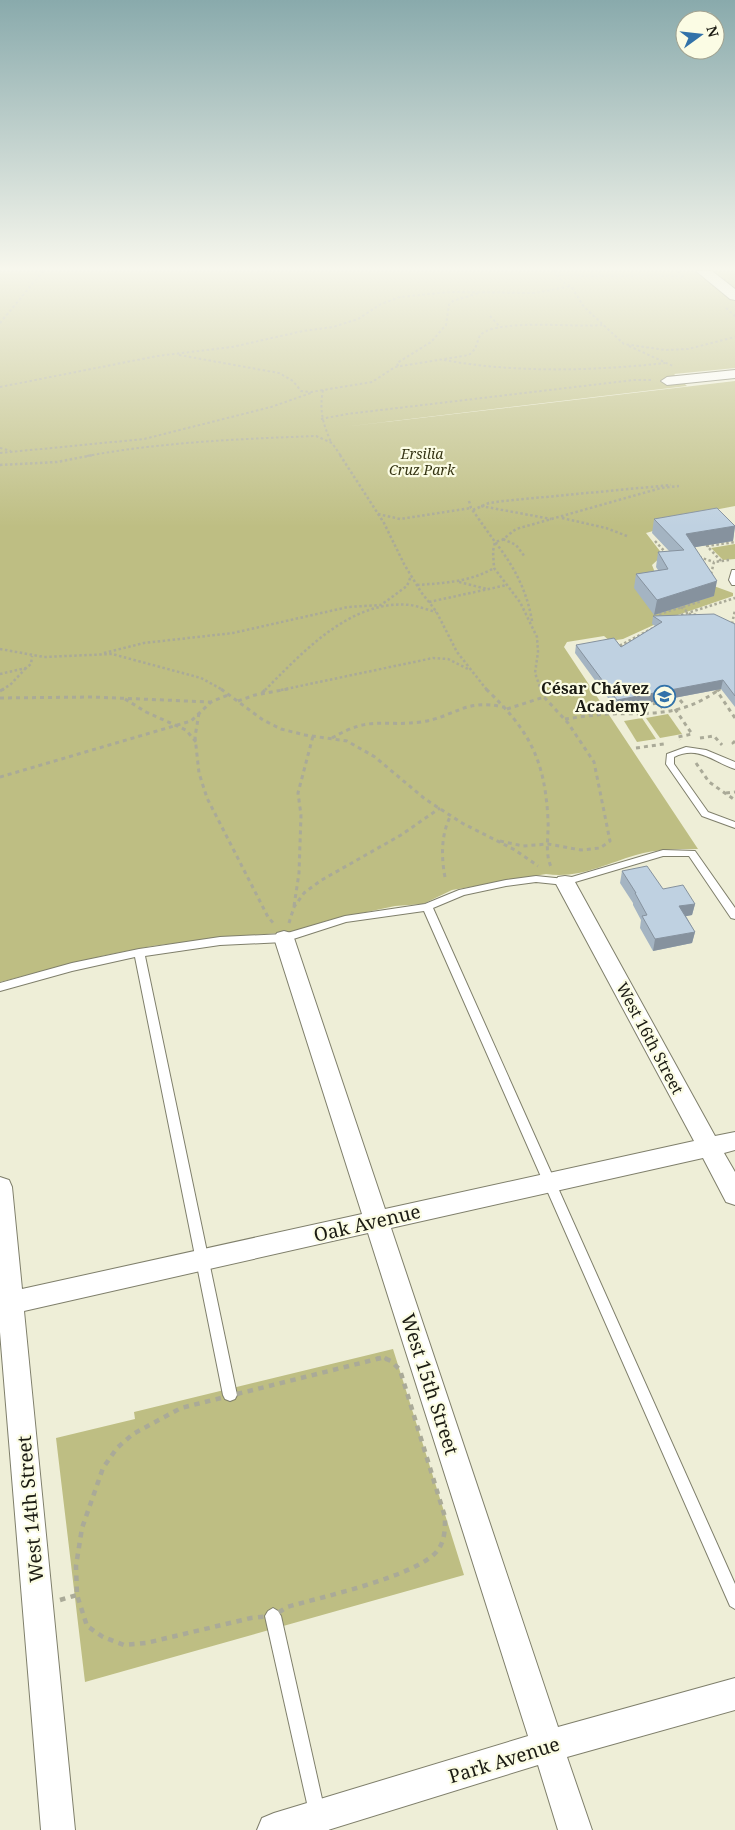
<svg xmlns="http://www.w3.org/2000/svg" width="735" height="1830" viewBox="0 0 735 1830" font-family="'Noto Serif',serif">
<rect width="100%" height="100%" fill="#eeeed7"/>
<!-- green -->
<g fill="#bebe83">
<path d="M0,271h735v97l-61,6 13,12 -344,41 392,-46v125l-57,11 3,6 -35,10 17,22 -11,10 8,20h51l22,8v3l-64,22 -46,21 -13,2 -6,-5 -37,6 -3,5 134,202c-21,0 -42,0 -62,6 -31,9 -57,24 -90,19l-94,16 -29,14 -28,2 -66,14 -37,12 -74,6 -66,8 -50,10 -102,26z"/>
<path d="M735,544v15l-12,1 -12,-12z"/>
<path d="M668,714l14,20 -22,4 -14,-20z"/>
<path d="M642,718l14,21 -19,3 -13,-21z"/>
<path d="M393,1349l71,226 -379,107 -29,-244 79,-19 -1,-7z"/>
</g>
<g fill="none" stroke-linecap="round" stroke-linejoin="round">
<defs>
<g id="lane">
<path d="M732,570h3v15h-3l-3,-5z"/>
<path d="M686,747l20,3 29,12v7c-22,-7 -36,-24 -61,-12v7l34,48 27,10v6l-33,-12 -36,-52 1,-10z"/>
<path d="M663,850l32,1 40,57v11l-4,-1 -42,-62h-26l-98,29 -29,-3 -30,4 -42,9 -31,13 302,676v25l-5,-3 -306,-695 -78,11 -62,20 -64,3 -75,11 92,439 -2,4 -5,2 -5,-2 -2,-4 -88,-438 -63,14 -72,20v-8l72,-20 67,-14 81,-12 64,-3 61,-18 80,-12 34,-14 47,-10 30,-4 29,3z"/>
<path d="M273,1608l5,3 3,5 48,214h-16l-48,-214 3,-5z"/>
</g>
<g id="street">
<path d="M735,370v8l-68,7 -6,-4 6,-4z"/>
<path d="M565,876l7,1 3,5 140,254 20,-4v18l-11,3 11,19v33l-9,-3 -23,-44 -312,70 167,499 177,-49v32l-168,47 25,73h-34l-20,-65 -210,65h-71l5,-12 12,-5 254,-77 -160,-503 -344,78 51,519h-34l-41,-498v-155l9,3 3,7 10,102 340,-75 -88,-276 3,-5 7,-2 7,2 3,5 91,271 309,-68 -139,-259 3,-5z"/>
</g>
<path id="secondary" d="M696,271h16l23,18v11l-5,-1z"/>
</defs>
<!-- lane casing -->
<use href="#lane" stroke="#7f7f6b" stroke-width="2"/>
<!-- street casing -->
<use href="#street" stroke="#7f7f6b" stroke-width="2"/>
<!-- secondary casing -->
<use href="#secondary" stroke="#7f7f6b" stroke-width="2"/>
<!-- path-far4 -->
<g stroke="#aaaa98" stroke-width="2" stroke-dasharray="2.5 2.5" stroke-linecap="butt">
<path d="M554,271l10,12 7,3 13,21 40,37 41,6 23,-1 47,-12"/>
<path d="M677,271l7,5"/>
<path d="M556,274c43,5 86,-1 129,3"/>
<path d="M726,308l9,8"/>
<path d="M490,316l10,11"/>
<path d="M0,323l43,-52"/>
<path d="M629,346l44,20"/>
<path d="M179,355l100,18 14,8 8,10 10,1 61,-10 23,-15 74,-12 6,-6 5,-14c19,-17 94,-7 122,-10"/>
<path d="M444,360c70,13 150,11 221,3"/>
<path d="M398,366l-1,-3 34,-21 15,-17 3,-20 4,-4 26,-8"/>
<path d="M0,387l157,-31 75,-9 71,-16 30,-4 25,-8 23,-15 19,-7 51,-5 84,1 36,-7"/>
<path d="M323,390c-4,20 0,34 8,52"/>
<path d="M321,419l26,-5 287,-34h19"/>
<path d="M0,448l11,3"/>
<path d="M0,453l144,-14 127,-32 40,-14"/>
<path d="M87,456c75,-14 152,-17 229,-20l16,7 9,13"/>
</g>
<!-- path-far3 -->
<g stroke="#aaaa98" stroke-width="2.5" stroke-dasharray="2.5 2.5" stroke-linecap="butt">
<path d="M340,455l44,68 20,41 17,28 15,19 21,41 30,38"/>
<path d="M0,465l57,-3 36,-7"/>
<path d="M469,501l2,7 24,34 -2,9 1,17 26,34 17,35 1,15 -3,21 6,17"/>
<path d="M481,506l70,13"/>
<path d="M473,510l16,-7 14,-2 168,-16"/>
<path d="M378,514l22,5 71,-11"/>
<path d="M562,518l44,10 21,8"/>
<path d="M503,539l13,6 9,12"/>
<path d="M655,541l11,12 3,-1"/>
<path d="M699,557l15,5"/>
<path d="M721,561l-14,-15 28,-4"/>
<path d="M711,574l3,-12 15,-2"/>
<path d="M459,582l28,7"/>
<path d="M417,585c27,-2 53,-3 77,-17"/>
<path d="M429,602l78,-17"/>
<path d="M681,607l9,7 8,1"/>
<path d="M659,614l43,-13"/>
<path d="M681,615l54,-17"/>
<path d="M532,621c-5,-30 -18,-55 -37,-79l7,-2 14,-11 145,-41 18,-2"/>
<path d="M732,624l3,-14"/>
<path d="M623,647l-4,-1 36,-19"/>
<path d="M0,649l44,8 68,-3 89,24 22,12"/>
<path d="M104,653l40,-10 89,-10 115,-26 33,-2 26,-19 4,-10"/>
<path d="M0,674l26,-6 5,-4 1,-8"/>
<path d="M2,690l9,-6 15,-16"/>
<path d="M265,690c38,-38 86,-91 145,-85 8,1 18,5 26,7"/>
<path d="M281,690l152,-32 15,1 22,11"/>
<path d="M718,690l5,-3"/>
</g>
<!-- path-far2 -->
<g stroke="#aaaa98" stroke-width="3" stroke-dasharray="4 4" stroke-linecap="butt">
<path d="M221,689l42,31 18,9 24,6 42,6 28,16 50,42 37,24 53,27 23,16"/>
<path d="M486,689c43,41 59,70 62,131 1,17 -4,33 4,49"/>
<path d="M720,689l-3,2 18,27"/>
<path d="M0,691l4,-2"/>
<path d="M262,693l4,-4"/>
<path d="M0,698l93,-1 117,5"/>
<path d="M125,699l21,13 40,18 10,12"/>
<path d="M680,700l6,7"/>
<path d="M238,701l17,-6 33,-6"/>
<path d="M637,706l21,-3 7,8"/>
<path d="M507,709l37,-12"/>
<path d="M675,709l17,25 -14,3 2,3"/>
<path d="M199,713l-4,24 4,36 8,25 61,119 7,8"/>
<path d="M565,719c14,-2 29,-4 43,-5 43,-1 71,3 109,-23"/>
<path d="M332,738c39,-23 51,-11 89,-16 34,-5 44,-24 82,-15"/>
<path d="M700,738l14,-2 8,9"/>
<path d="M735,741l-2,2 2,4"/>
<path d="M636,748l28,-4"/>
<path d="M696,763l13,19 26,18"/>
<path d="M0,777l191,-56 20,-19 17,-7"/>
<path d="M726,793l9,-1"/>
<path d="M500,841l23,5 25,-2 33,6 19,-2 10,-7 -16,-79 -26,-39 -24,-26 -3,-8"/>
<path d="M445,877c-4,-21 -4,-43 6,-62"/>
<path d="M294,906l5,-33 2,-58 -3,-22 15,-57"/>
<path d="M289,923l5,-16 10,-14 16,-12 81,-46 39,-27"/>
</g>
<!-- path-far1 -->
<path stroke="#aaaa98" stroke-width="4" stroke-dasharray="4.5 4.5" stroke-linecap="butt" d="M376,1359l7,-2 4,2"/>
<!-- path -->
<g stroke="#aaaa98" stroke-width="4.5" stroke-dasharray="5.5 5.5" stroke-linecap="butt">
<path d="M381,1358l-200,50 -48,26 -16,14 -14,20 -21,60 -6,38 1,29 10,31 16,11 21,8 22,-2 105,-25 22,-2 14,-9c34,-10 132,-31 151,-57 7,-10 7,-21 7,-33l-45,-147 -9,-9 -7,-3"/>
<path d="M60,1600l17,-5"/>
</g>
<!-- lane -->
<use href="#lane" fill="#fff" fill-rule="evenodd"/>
<!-- street -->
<use href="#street" fill="#fff" fill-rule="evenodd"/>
<!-- secondary -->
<use href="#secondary" fill="#fff" fill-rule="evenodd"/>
</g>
<!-- wall -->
<g fill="#a4b4c2">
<path d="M654,519l81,6 -2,16 -38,6 19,49 -60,19 -20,-27 2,-14 22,-4 -2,-3 2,-15 11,-1 -17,-18z"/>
<path d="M653,616l82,8v83l-14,-18 -105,20 -41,-56 1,-8 45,2 34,-21 -3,-2z"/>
<path d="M622,871l41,18 32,15 -3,11 -6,1 9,16 -3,11 -39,8 -13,-23 1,-8 -8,-15v-2l-13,-20z"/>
</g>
<!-- shaded-wall -->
<g fill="#86929e">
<path d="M735,526l-2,15 -49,8 2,-15z"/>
<path d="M717,581l-3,15 -60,19 3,-15z"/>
<path d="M723,680l-2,9 -105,20 1,-9z"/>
<path d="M695,904l-3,11 -15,3 2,-12z"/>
<path d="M695,932l-3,11 -39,8 2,-12z"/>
</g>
<!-- building -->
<g fill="#bfd1e1" stroke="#86929e">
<path d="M717,508l18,18 -49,8 31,47 -60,19 -21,-26 32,-5 -10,-17 26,-2 -30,-31z"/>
<path d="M714,614l21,10v72l-12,-16 -106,20 -41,-55 38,-7 7,9 41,-25 -9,-6z"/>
<path d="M647,866l16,23 20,-4 12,19 -16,2 16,26 -40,7 -13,-23 5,-1 -12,-22h1l-14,-22z"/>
</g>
<!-- sky -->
<linearGradient id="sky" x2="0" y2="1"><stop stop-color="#89aaac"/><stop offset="0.51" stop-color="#f7f7ed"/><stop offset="1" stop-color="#f7f7ed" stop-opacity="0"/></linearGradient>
<rect width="735" height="527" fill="url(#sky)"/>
<!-- icons -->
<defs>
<symbol id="school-ring" viewBox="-11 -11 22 22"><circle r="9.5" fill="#fbfce4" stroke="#3272a9" stroke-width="1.5"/><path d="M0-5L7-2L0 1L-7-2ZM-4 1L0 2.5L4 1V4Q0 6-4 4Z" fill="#3272a9"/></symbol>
</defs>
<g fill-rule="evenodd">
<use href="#school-ring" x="652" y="684" width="25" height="25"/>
</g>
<g text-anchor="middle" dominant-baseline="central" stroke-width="4.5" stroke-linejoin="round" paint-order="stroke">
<!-- far-park labels -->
<g font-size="14" font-style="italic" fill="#343312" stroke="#fbfce4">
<text x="422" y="453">Ersilia<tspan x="422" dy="16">Cruz Park</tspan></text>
</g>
<!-- poi labels -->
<g font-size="16" font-weight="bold" fill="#1b1b13" stroke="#fbfce4" text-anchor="end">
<text x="649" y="688">César Chávez<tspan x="649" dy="18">Academy</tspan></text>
</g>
<!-- street labels -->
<g font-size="16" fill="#1b1b13" stroke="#fbfce4">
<text transform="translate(650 1038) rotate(62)">West 16th Street</text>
</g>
<!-- near-street labels -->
<g font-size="19" fill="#1b1b13" stroke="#fbfce4">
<text transform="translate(367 1223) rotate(-13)">Oak Avenue</text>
<text transform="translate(430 1384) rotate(72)">West 15th Street</text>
<text transform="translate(30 1509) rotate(-95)">West 14th Street</text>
<text transform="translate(504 1760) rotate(-17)">Park Avenue</text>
</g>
</g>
<!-- north arrow -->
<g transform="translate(700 35) rotate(75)"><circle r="24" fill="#fbfce4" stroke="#a1a290"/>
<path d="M0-4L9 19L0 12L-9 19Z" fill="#3272a9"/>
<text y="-8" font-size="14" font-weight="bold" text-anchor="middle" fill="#1b1b13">N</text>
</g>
</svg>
